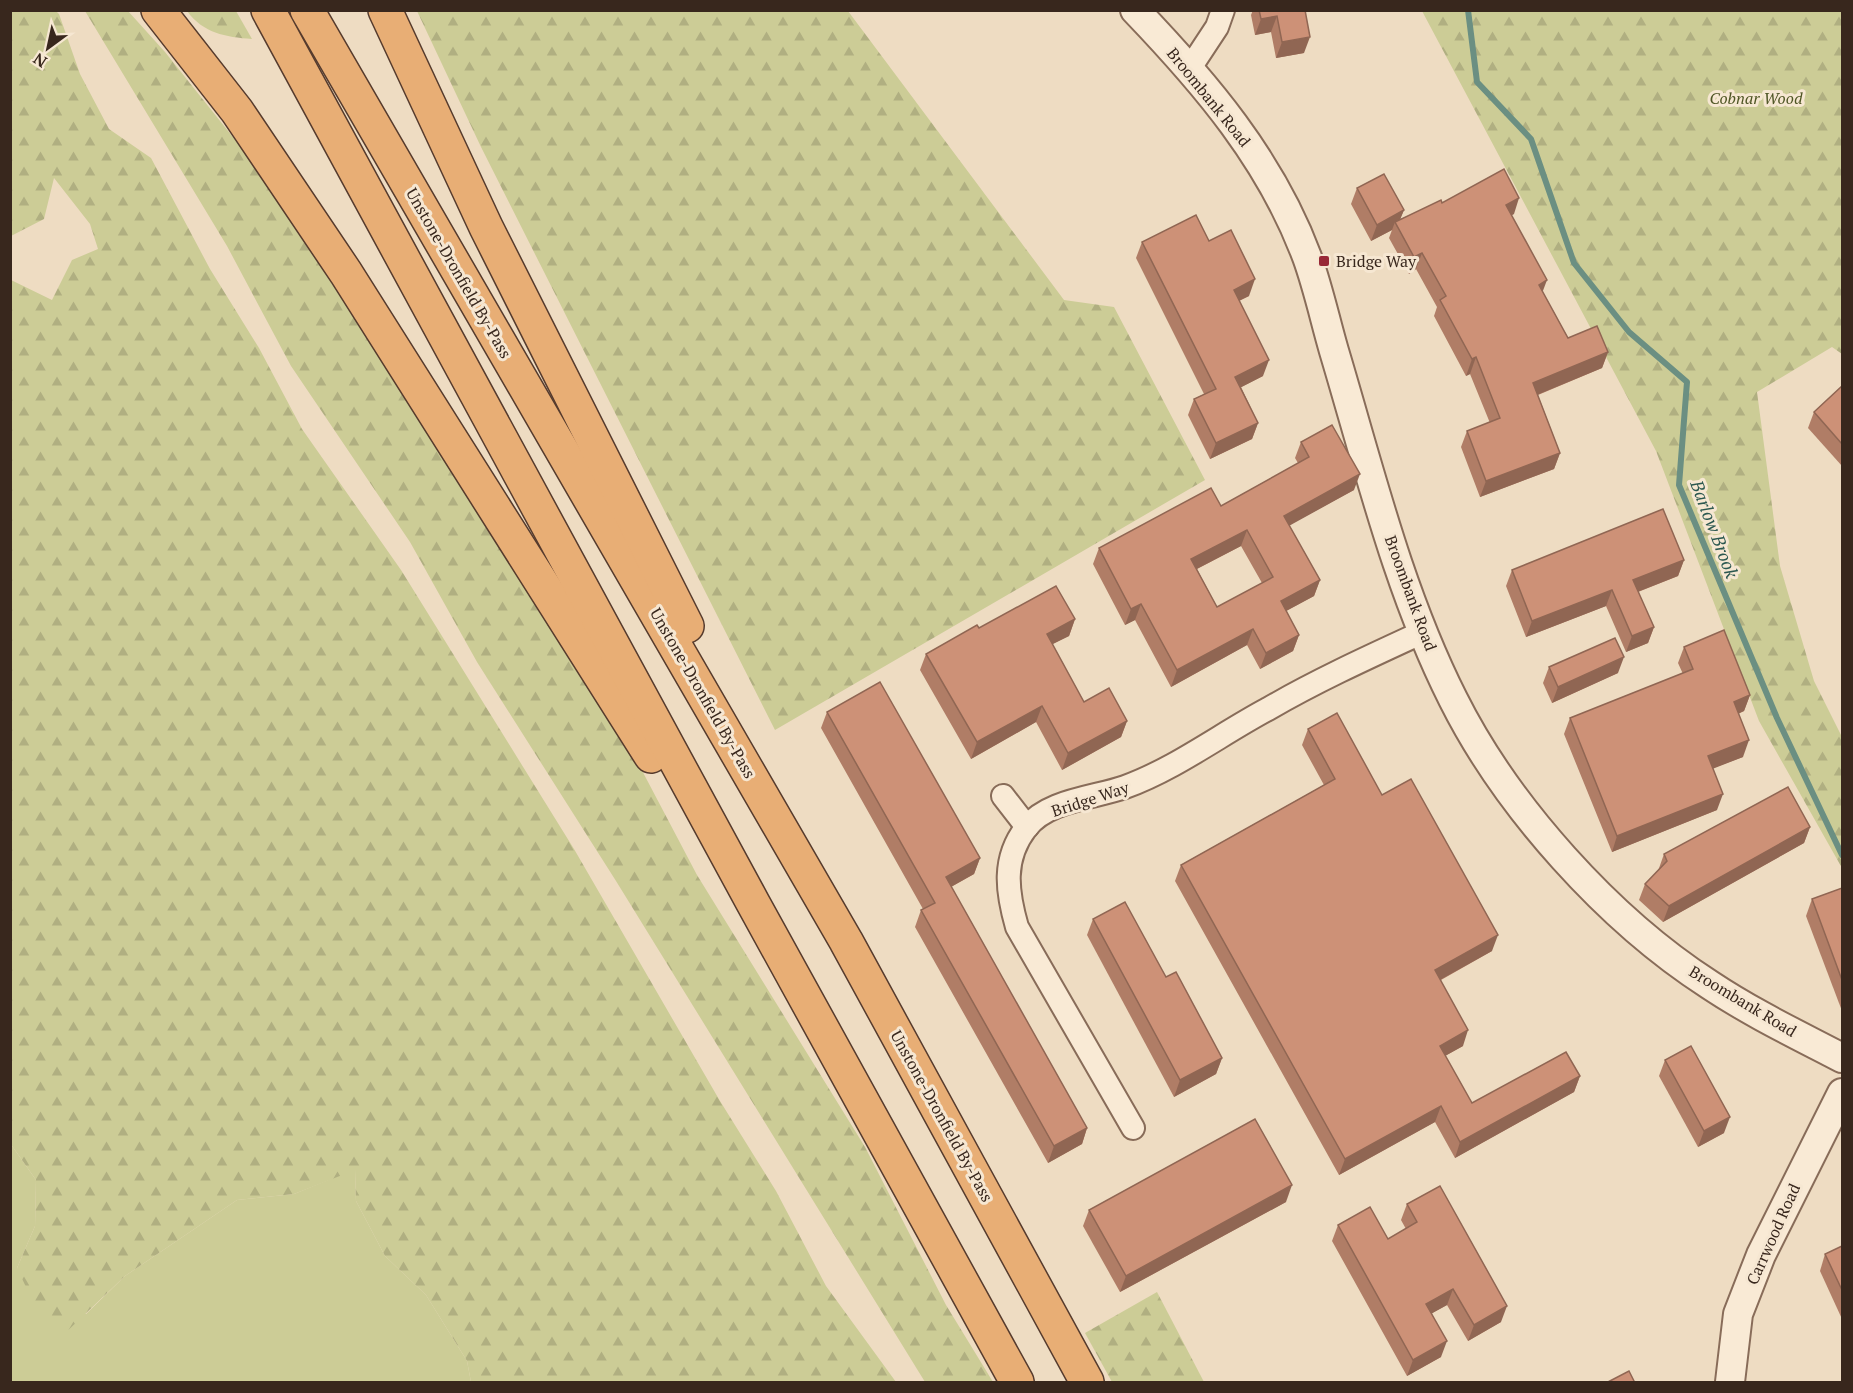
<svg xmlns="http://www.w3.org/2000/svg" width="1853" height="1393" viewBox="0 0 1853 1393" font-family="'PT Serif',serif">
<defs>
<pattern id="forest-firs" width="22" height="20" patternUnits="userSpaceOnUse" patternTransform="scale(1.5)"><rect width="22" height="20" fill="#cccc96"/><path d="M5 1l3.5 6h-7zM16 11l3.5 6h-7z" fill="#b0af81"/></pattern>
</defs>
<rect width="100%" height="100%" fill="#eedcc2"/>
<!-- grass -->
<path fill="#cccc96" d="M10,1143l26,37 -1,46 -18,42 69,46 39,-38 112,-76 57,-6 61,-25 1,32 29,55 41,39 41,66 4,21h-460z"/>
<!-- forest -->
<g fill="url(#forest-firs)">
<path d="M11,10l45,1 3,3 21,60 29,55 42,29 59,111 49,79 43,81 99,141 173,279 146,252 56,90 50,95 70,96h-425l-4,-21 -41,-66 -41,-39 -29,-55 -1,-31 -61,24 -57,6 -112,76 -64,61 -26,-31 -18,-38 18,-42 1,-46 -26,-37 1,-863 41,20 20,-40 26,-11 -8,-25 -36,-46 -10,41 -33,17z"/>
<path d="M85,11h43l37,41 91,114 101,152 152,245 118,179 70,133 168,272 81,158 47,77h-68l-309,-501 -139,-219 -67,-120 -119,-176 -64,-120z"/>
<path d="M187,11h49l16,28c-27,-2 -49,-6 -65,-28z"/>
<path d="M417,11h431l216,289 50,7 91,173 -430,250 -294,-583z"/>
<path d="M1422,11h420v343l-10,-7 -75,45 23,174 34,115 28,56v131l-83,-147 -103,-270z"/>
<path d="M1157,1292l47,90h-92l-27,-49z"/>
</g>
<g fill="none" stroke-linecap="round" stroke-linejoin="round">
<!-- stream -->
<path stroke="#6b8f82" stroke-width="6" d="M1468,10l9,72 54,57 43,124 55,69 58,50 -8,103 98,233 65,137"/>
<defs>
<g id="minor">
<path d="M1190,68l27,-41 6,-17"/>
<path d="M1003,796l24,31"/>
<path d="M1133,1128l-116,-201c-10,-35 -15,-68 9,-99 21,-28 68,-30 99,-41 50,-18 96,-53 143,-78 50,-29 103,-53 155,-77"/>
</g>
<g id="tertiary">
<path d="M1135,10c70,73 136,150 172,247 11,30 18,63 27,94 35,117 64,239 119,348 54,108 156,221 257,286 42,28 88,50 132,73"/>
<path d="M1730,1382l8,-68 23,-59 81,-162"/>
</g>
<g id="trunk">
<path d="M158,10l79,101 109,162 305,483"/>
<path d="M268,10l485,893 264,479"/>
<path d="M307,10l539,931 241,441"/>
<path d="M385,10l101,217 201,399"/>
</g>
</defs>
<!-- minor casing -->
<use href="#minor" stroke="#886c59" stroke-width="26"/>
<!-- tertiary casing -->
<use href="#tertiary" stroke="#886c59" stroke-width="32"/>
<!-- trunk casing -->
<use href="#trunk" stroke="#563b2d" stroke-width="36"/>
<!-- minor -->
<use href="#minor" stroke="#f9ead5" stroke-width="22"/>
<!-- tertiary -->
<use href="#tertiary" stroke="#f9ead5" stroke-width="28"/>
<!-- trunk -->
<use href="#trunk" stroke="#e8ae75" stroke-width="33"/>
</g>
<!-- wall -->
<g fill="#b07d66" fill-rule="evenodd">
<path d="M1253,10h52l-1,43 -28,5 -5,-26 -16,3 -4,-20z"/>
<path d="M1357,188l47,22 -4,9 42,-16 72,11 -3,1 32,77 25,46 40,14 -6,16 -64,27 22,58 -6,16 -74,28 -19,-50 6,-16 23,-8 -20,-49 -4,2 -32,-60 3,-9 -21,-38 -7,5 -20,-36 3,-8 -21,11 -20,-37z"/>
<path d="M1209,241l40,55 -10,5 24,75 -22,11 17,36 -6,16 -42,20 -22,-44 6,-16 10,-5 -68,-136 6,-16z"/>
<path d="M1842,386v80l-34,-38 6,-16z"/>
<path d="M1301,442l53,48 -65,35 31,55 -6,16 -28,15 13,24 -6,16 -33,18 -13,-24 -76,42 -36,-67 -10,5 -32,-61 6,-16 122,-42 77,-43 -3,-5zM1241,546l21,37 -45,24 -20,-38z"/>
<path d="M1684,560l-6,16 -40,16 16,35 -6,16 -22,9 -20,-46 -80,31 -20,-51 6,-16z"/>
<path d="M1075,619l-6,17 -17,8 32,58 43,19 -6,16 -59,33 -26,-48 -65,37 -51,-89 6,-16z"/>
<path d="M1684,647l66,48 -6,16 -6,3 5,43 -30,11 4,42 -105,42 -48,-118 6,-16 113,-44 -5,-11z"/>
<path d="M1549,667l69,6 -66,30 -9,-20z"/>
<path d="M827,712l153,146 -6,16 -23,13 136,241 -5,16 -34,19 -133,-236 6,-17 2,-1 -102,-181z"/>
<path d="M1308,729l74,66 110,156 -51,29 22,66 -18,10 27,47 108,-27 -6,16 -119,66 -20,-36 -96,53 -164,-294 6,-16 143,-80 -22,-40z"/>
<path d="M1810,827l-6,16 -141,79 -24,-22 6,-16 13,-13 6,-17z"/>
<path d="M1842,888v123l-36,-95 6,-17z"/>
<path d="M1093,919l73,58 56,81 -6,16 -42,23 -87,-162z"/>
<path d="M1665,1060l59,73 -26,14 -39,-71z"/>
<path d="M1286,1202l-166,90 -37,-66 6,-16z"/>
<path d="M1407,1204l94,118 -33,19 -21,-36 -15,8 9,44 -34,19 -75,-135 6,-16 50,14 18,-10 -5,-9z"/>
<path d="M1842,1246v73l-22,-48 5,-17z"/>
</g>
<!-- shaded-wall -->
<g fill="#906653">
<path d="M1277,16l-6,16 -16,3 6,-16z"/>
<path d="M1310,37l-6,16 -28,5 6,-16z"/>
<path d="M1519,198l-5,16 -14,7 6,-16z"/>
<path d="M1404,210l-7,17 -2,-5 -3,8 -21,11 6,-16z"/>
<path d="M1422,253l-6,16 -7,5 5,-17z"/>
<path d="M1255,279l-6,17 -21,10 6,-16z"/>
<path d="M1547,280l-6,16 -2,-11z"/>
<path d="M1608,352l-6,16 -75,31 6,-16z"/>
<path d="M1476,357l-6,17 -4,2 6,-17z"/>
<path d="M1269,360l-6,16 -33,17 5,-16z"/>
<path d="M1258,423l-6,16 -42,20 6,-16z"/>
<path d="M1560,453l-6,16 -74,28 6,-16z"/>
<path d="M1360,474l-6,16 -76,42 6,-16z"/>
<path d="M1247,530l-6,16 -56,29 6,-16z"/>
<path d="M1684,560l-6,16 -51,20 6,-16z"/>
<path d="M1320,580l-6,16 -39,21 6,-16z"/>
<path d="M1612,590l-6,16 -80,31 6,-16z"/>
<path d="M1141,604l-6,16 -10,5 6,-16z"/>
<path d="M1075,619l-6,17 -28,14 6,-16z"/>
<path d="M1654,627l-6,16 -22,9 6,-16z"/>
<path d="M1253,629l-6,16 -76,42 6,-17z"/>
<path d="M1299,635l-6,16 -33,18 6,-16z"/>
<path d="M1624,657l-6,16 -66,30 6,-16z"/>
<path d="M1750,695l-6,16 -16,7 6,-16z"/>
<path d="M1042,706l-6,16 -65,37 6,-17z"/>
<path d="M1127,721l-6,16 -59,33 6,-17z"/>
<path d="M1749,740l-6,17 -41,16 6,-17z"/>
<path d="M1723,794l-6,16 -105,42 5,-16z"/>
<path d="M1810,827l-6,16 -141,79 6,-16z"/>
<path d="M980,858l-6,16 -34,19 6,-16z"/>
<path d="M1498,935l-6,16 -63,35 6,-16z"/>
<path d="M1468,1030l-5,16 -29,16 6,-16z"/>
<path d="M1222,1058l-6,16 -42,23 6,-17z"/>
<path d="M1580,1076l-6,16 -119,66 5,-16z"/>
<path d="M1441,1106l-6,16 -96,53 6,-16z"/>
<path d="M1730,1117l-6,16 -26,14 6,-16z"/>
<path d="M1087,1128l-5,16 -34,19 6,-17z"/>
<path d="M1292,1185l-6,17 -166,90 6,-16z"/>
<path d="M1453,1289l-6,16 -27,15 6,-16z"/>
<path d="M1507,1306l-6,16 -33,19 6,-16z"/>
<path d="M1447,1341l-6,16 -34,19 6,-16z"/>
</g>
<!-- building -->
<g fill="#cd9177" stroke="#906653" stroke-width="1.5" fill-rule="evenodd">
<path d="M1259,10h46l5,27 -28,5 -5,-26 -16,3z"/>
<path d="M1504,169l15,29 -13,7 41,75 -8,5 29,53 29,-12 11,26 -75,31 27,70 -74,28 -19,-50 33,-13 -24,-61 -4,2 -32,-59 6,-4 -24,-43 -8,4 -19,-35 46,-22 1,3z"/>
<path d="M1384,174l20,36 -27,15 -20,-37z"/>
<path d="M1196,215l13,26 22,-11 24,49 -21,11 35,70 -34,17 23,46 -42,20 -22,-44 22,-10 -74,-147z"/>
<path d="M1842,386v58l-28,-32z"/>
<path d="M1332,425l28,49 -76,42 36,64 -39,21 18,34 -33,18 -13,-24 -76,41 -36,-66 -10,5 -32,-61 112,-60 10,18 88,-49 -8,-15zM1247,530l26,47 -56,30 -26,-48z"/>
<path d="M1663,509l21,51 -51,20 21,47 -22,9 -20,-46 -80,31 -20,-51z"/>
<path d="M1056,586l19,33 -28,15 37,68 25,-14 18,33 -59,32 -26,-47 -65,36 -51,-88 51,-29 2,3z"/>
<path d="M1724,630l26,65 -16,7 15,38 -41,16 15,38 -106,42 -47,-118 123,-49 -9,-22z"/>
<path d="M1615,638l9,19 -66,30 -9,-20z"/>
<path d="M880,682l100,176 -34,19 141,251 -33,18 -133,-236 14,-7 -108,-191z"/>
<path d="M1337,713l45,82 29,-16 87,156 -63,35 33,60 -28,16 32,57 94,-51 14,24 -120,66 -19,-36 -96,53 -164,-294 154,-86 -27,-50z"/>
<path d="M1788,787l22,40 -141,79 -24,-22 22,-23 -3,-7z"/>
<path d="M1842,888v92l-30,-81z"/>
<path d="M1125,902l41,75 10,-5 46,86 -42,22 -87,-161z"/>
<path d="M1691,1046l39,71 -26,14 -39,-71z"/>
<path d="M1255,1119l37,66 -166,91 -37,-66z"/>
<path d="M1440,1186l67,120 -33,19 -21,-36 -27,15 21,37 -34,19 -75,-135 32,-18 18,32 29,-17 -10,-18z"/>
<path d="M1842,1246v44l-17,-36z"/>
<path d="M1629,1371l6,12h-29z"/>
</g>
<!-- markers -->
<rect fill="#982836" stroke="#f6e7d2" stroke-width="2" x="1318" y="255" width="12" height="12" rx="3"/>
<g text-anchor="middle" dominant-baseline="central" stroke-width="6" stroke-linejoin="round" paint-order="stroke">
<!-- street labels -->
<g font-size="16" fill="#38271d" stroke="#f6e7d2">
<text transform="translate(1209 97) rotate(51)">Broombank Road</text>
<text transform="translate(459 273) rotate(60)">Unstone-Dronfield By-Pass</text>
<text transform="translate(1411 593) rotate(70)">Broombank Road</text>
<text transform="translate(703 693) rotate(60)">Unstone-Dronfield By-Pass</text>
<text transform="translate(1090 799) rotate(-18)">Bridge Way</text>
<text transform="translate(1743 1001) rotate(31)">Broombank Road</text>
<text transform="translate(942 1116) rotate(61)">Unstone-Dronfield By-Pass</text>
<text transform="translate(1773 1234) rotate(-66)">Carrwood Road</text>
</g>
<!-- park labels -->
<g font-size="16" font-style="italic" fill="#4e5524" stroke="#f6e7d2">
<text x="1756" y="98">Cobnar Wood</text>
</g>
<!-- poi labels -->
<g font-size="16" fill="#38271d" stroke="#f6e7d2" text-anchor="start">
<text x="1336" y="261">Bridge Way</text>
</g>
<!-- water labels -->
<g font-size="18" font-style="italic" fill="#2c5850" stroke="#f6e7d2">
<text transform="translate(1715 529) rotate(69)">Barlow Brook</text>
</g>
</g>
<!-- border -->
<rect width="1853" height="1393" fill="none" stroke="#38271d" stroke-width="24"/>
<!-- north arrow -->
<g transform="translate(48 48) rotate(213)" stroke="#f6e7d2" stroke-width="4.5" paint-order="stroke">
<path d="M0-4.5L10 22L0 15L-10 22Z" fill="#38271d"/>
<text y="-9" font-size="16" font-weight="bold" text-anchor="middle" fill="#38271d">N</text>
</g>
</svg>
